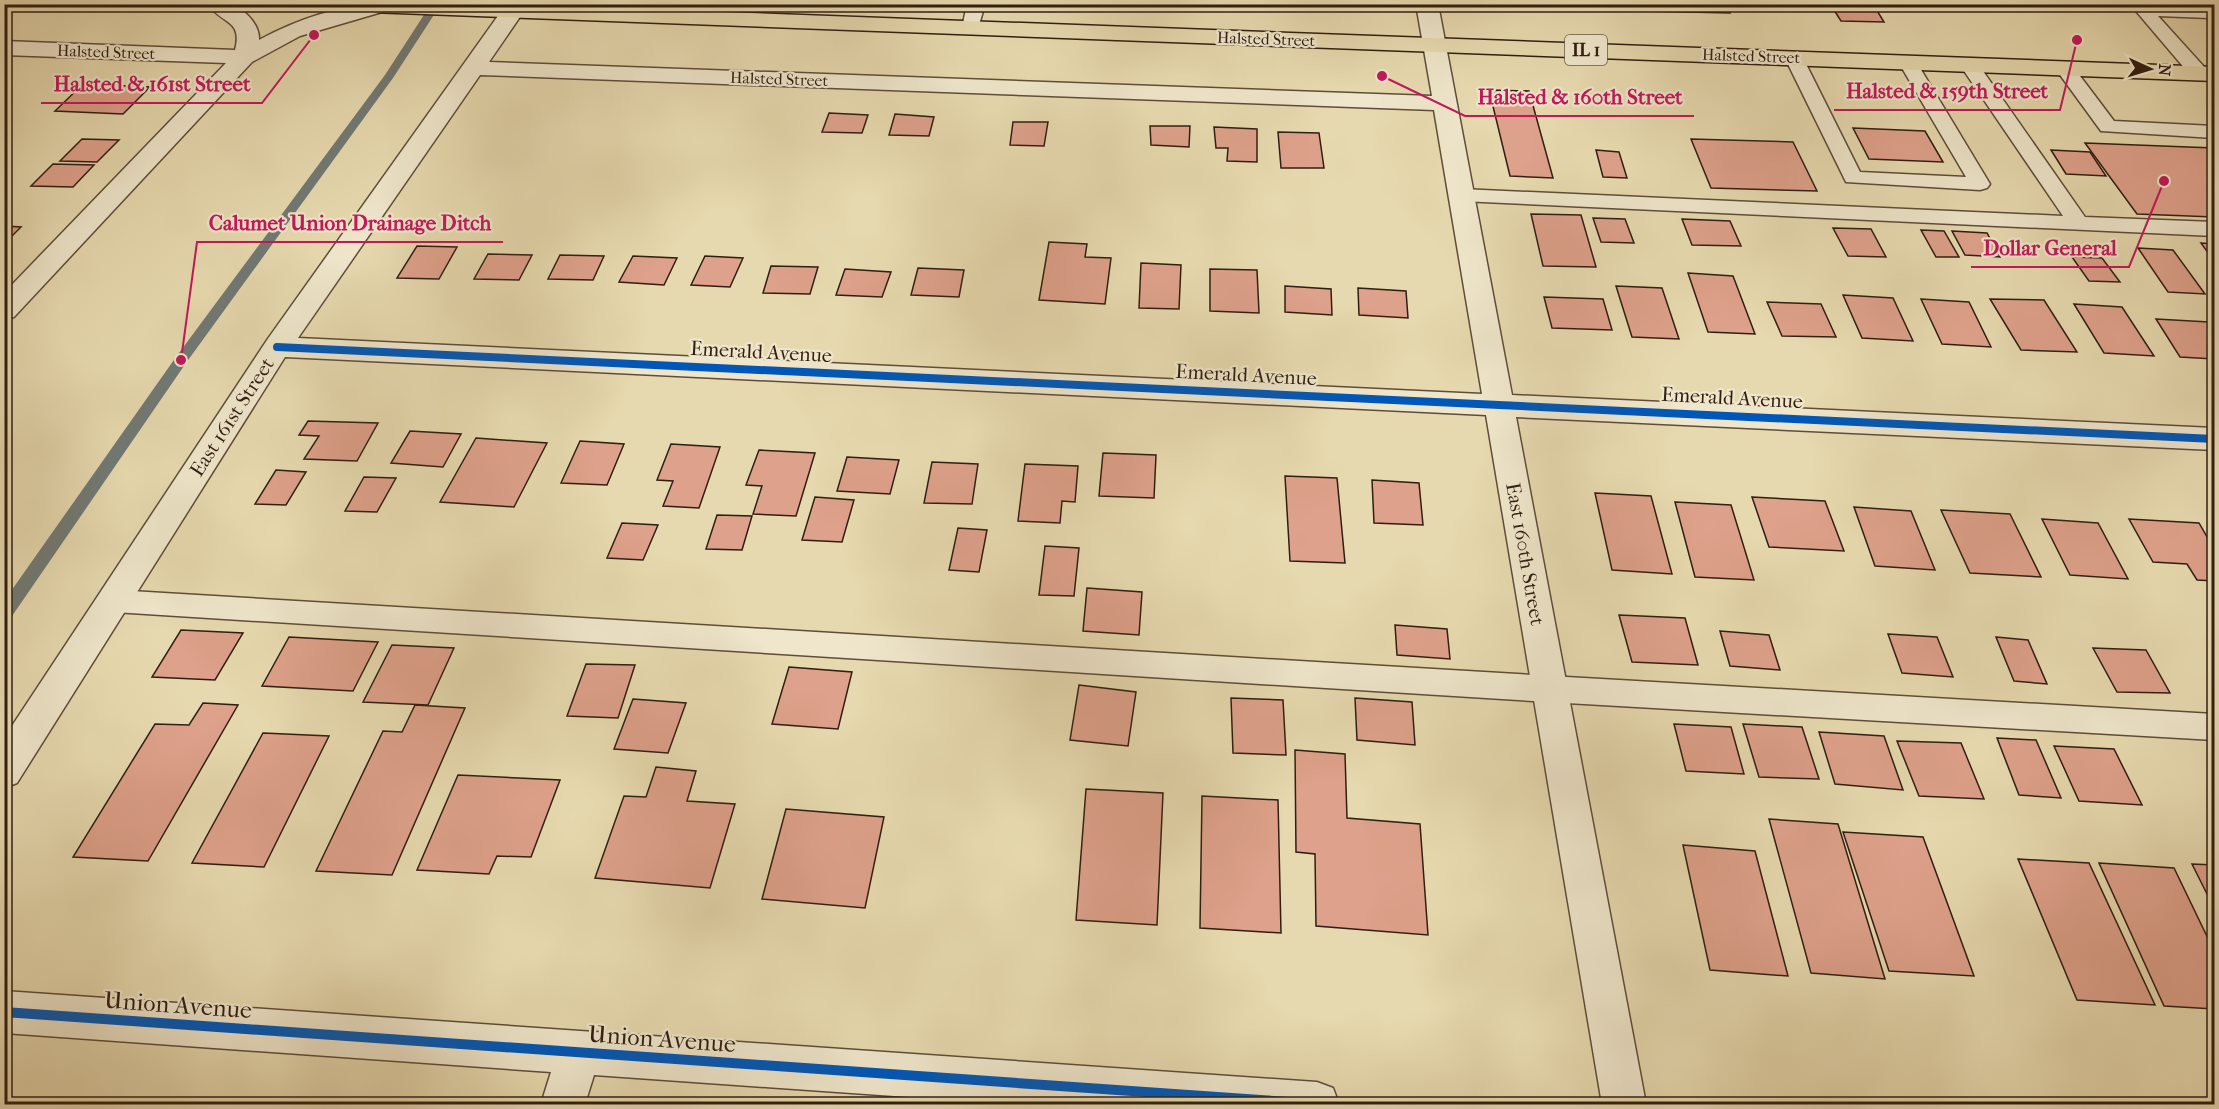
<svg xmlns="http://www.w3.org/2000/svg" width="2219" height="1109" viewBox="0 0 2219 1109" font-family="'IM FELL French Canon',serif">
<rect width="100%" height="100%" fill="#e7d9af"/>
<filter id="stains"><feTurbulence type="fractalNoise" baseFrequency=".00333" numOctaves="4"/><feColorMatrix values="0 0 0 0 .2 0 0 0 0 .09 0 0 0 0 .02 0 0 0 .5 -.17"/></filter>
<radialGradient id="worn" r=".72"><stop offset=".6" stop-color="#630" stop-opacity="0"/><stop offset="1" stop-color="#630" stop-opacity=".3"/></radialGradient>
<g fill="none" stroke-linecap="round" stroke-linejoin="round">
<!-- stream -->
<path fill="#717a75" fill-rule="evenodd" d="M431,4h10l-48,74 -207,285 -176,256 -6,1v-19l172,-244 209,-282z"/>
</g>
<!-- building -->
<g fill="#dea18b" stroke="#301e12" stroke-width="1.5">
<path d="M1638,4h87l5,9 -89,-2z"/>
<path d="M1808,4h65l11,18 -43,-1 -7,-11 -24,-1z"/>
<path d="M83,84l67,3 -27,27 -68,-3z"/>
<path d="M1489,90l40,1 24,87 -43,-2z"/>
<path d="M829,113l39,2 -6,18 -40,-1z"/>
<path d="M895,114l39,3 -5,19 -40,-1z"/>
<path d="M1013,122h35l-4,24 -34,-1z"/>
<path d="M1150,126h40l-1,21 -38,-2z"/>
<path d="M1214,127l43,2v33l-30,-1 1,-13h-12z"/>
<path d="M1853,128l72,3 18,31 -74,-3z"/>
<path d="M1278,132l41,1 5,35h-43z"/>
<path d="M82,139l37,1 -22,22 -37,-1z"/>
<path d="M1691,139l102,3 24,49 -106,-3z"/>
<path d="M2085,143l129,5v69l-77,-3z"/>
<path d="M1596,150l23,2 8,26 -24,-1z"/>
<path d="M2051,150l39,2 16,24 -40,-2z"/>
<path d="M53,164l41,1 -21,22 -42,-1z"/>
<path d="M1531,214l50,1 15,52 -53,-1z"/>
<path d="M1593,218l32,1 9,24 -33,-1z"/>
<path d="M1682,219l48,2 11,25 -49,-1z"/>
<path d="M4,226l17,1 -17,17z"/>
<path d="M1833,228l38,1 15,28 -38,-1z"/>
<path d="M1921,230l23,1 15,26h-23z"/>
<path d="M1952,231l35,2 13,24 -35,-2z"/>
<path d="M1049,242l38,2 -2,13 26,1 -6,46 -66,-4z"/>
<path d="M2201,243l13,1v17z"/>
<path d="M417,246l40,1 -18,32 -42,-1z"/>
<path d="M2138,248l35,2 32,44 -37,-2z"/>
<path d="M488,254l44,1 -13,25 -45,-1z"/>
<path d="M560,255l44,1 -11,24 -45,-1z"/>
<path d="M633,256l44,2 -13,27 -45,-3z"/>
<path d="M705,256l38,2 -13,29 -39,-2z"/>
<path d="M2072,257l30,1 18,24 -31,-1z"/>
<path d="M1141,263l40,2 -2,44 -40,-1z"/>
<path d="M771,266l47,1 -8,27 -47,-1z"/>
<path d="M918,268l46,2 -5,27 -48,-2z"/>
<path d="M845,269l46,3 -9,25 -46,-2z"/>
<path d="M1210,269l47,1 2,43 -49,-2z"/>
<path d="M1688,273l45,3 22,58 -47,-2z"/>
<path d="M1285,286l46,3 1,26 -47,-3z"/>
<path d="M1616,286l46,2 17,51 -47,-2z"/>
<path d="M1358,288l48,3 2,27 -49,-3z"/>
<path d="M1843,295l50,3 20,43 -51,-3z"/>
<path d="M1544,297l59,2 9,31 -60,-2z"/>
<path d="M1921,299l48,3 22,45 -49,-3z"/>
<path d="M1990,299l54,1 33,52 -56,-2z"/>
<path d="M1767,302l54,2 15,33 -54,-1z"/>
<path d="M2074,304l48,3 32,49 -50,-3z"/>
<path d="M2156,319l53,3 5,8v29l-34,-2z"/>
<path d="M308,421l70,2 -21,38 -53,-2 15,-23 -20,-1z"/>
<path d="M410,431l51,3 -18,33 -52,-4z"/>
<path d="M476,438l71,5 -33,64 -74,-5z"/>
<path d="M580,441l44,3 -17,41 -46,-2z"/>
<path d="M671,444l49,3 -21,61 -36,-2 10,-25 -16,-1z"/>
<path d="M759,450l56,3 -19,63 -43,-2 9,-28 -16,-1z"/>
<path d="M1103,453l53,2 -2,43 -55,-2z"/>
<path d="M847,457l52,3 -9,34 -53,-3z"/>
<path d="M932,462l46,2 -6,40 -48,-1z"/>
<path d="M1025,464l53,2 -3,36 -13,-1 -2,22 -42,-2z"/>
<path d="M276,470l30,2 -20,33 -31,-1z"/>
<path d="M1285,476l52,2 8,85 -55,-2z"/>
<path d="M364,477l32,1 -19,34 -32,-1z"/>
<path d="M1372,480l47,3 4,42 -49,-2z"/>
<path d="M1595,493l56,3 21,78 -60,-4z"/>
<path d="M815,497l39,3 -12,42 -40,-2z"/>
<path d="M1752,497l73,4 19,50 -75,-4z"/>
<path d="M1675,502l56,3 23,75 -59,-3z"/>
<path d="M1854,507l57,4 24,59 -60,-4z"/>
<path d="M1941,510l69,4 31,63 -71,-4z"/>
<path d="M717,515l35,1 -10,34 -36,-1z"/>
<path d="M2042,519l56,4 30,56 -58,-4z"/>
<path d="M2129,519l70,4 15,26v32l-17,-1 -10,-16 -34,-2z"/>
<path d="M622,523l36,2 -15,35 -36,-2z"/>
<path d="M958,528l29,2 -8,42 -30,-2z"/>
<path d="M1045,546l34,2 -5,48 -35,-1z"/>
<path d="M1087,588l55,4 -3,43 -56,-4z"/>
<path d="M1619,615l66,3 13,47 -66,-3z"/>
<path d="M1395,625l52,4 3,30 -53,-4z"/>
<path d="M181,630l62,3 -28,47 -63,-3z"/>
<path d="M1720,631l49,4 11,35 -50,-4z"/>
<path d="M1888,634l49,3 16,40 -51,-4z"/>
<path d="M289,637l89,5 -25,49 -91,-5z"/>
<path d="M1996,637l32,3 19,44 -33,-3z"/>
<path d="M392,645l62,3 -26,57 -65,-3z"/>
<path d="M2093,648l53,2 24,43 -53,-1z"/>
<path d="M586,664l49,1 -17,53 -51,-2z"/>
<path d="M789,667l63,5 -14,57 -66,-5z"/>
<path d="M1079,685l57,7 -8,54 -58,-6z"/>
<path d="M1231,698l52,2 3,55 -53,-2z"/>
<path d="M1355,698l57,4 3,43 -58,-5z"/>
<path d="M633,699l53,4 -18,50 -54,-4z"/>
<path d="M203,703l35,2 -90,156 -75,-4 82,-133 34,1z"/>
<path d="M415,705l50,3 -73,167 -76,-4 67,-140 19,1z"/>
<path d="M1674,724l57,3 13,47 -58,-3z"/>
<path d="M1743,724l59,3 17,52 -60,-2z"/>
<path d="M1819,732l65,4 19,54 -68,-6z"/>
<path d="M263,733l66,3 -65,131 -72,-4z"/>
<path d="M1997,738l39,2 25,58 -42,-3z"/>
<path d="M1897,741l64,2 23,56 -65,-3z"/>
<path d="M2054,746l60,3 28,56 -63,-4z"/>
<path d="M1295,750l50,4 2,64 73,6 8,111 -112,-9 -1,-72 -19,-2z"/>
<path d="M656,767l40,4 -9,30 48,3 -25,84 -115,-10 29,-82 22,1z"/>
<path d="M458,775l102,5 -29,77 -34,-1 -8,18 -72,-4z"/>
<path d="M1086,789l77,4 -6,132 -81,-5z"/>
<path d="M1202,796l76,4 3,133 -81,-5z"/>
<path d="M786,809l98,8 -19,91 -103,-9z"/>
<path d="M1769,819l69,5 47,155 -74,-6z"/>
<path d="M1843,832l80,5 51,139 -85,-5z"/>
<path d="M1683,845l72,6 33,125 -78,-6z"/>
<path d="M2018,859l71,4 66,142 -78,-5z"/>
<path d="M2099,863l75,5 40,83v58l-50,-3z"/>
<path d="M2192,864l22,1v43z"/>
</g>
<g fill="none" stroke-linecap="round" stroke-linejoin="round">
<defs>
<g id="lane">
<path d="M967,4h18l-8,28h-12l-3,-4z"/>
<path d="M2130,4h18l6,8 9,-5 51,2v8l-5,1 -51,-2 48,53 2,4 -2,4h-14z"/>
<path d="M1794,52l7,2 59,118 106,5 -67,-114 2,-4h14l2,4 73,121 -3,4 -7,2 -134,-8 -61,-124 2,-4z"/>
<path d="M1969,59l7,2 109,156 129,5v14l-753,-35 -7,-2 -3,-4 3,-4 7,-2 602,27 -103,-151 2,-4z"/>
<path d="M2064,62l7,2 43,57 100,5v12l-113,-7 -46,-63 2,-4z"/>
<path d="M114,590l1435,86 665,38v26l-665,-38 -1435,-90 -10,-3 -4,-8 4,-8z"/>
</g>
<g id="street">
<path d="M208,4c7,0 19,-2 25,1 13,6 27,20 26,35 37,-20 82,-36 124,-36l2,3 -3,5 -82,24 -48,26 -238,255 -10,2v-26l222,-230 -222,-8v-14l231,9c8,-31 -13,-25 -27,-46z"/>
<path d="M1416,4h22l74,391 702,33v22l-698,-33 130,687h-44l-116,-689 -1201,-58 -268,426 -13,5v-50l263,-398 238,-334 8,-1 8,1 3,5 -35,51 943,34zM480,75l954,35 48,284 -1184,-56z"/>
<path d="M4,991l1313,91 16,6 6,16h-330l-415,-29 -9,29h-44l10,-32 -547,-39z"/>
</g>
<path id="primary" d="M307,4h199l1708,63v14l-1897,-71 -8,-1z"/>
</defs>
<!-- lane casing -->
<use href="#lane" stroke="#5e4d39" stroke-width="3"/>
<!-- street casing -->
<use href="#street" stroke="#5e4d39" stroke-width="3"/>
<!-- primary casing -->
<use href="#primary" stroke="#301e12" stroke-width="3"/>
<!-- lane -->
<use href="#lane" fill="#efe6cb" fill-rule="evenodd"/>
<!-- street -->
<use href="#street" fill="#efe6cb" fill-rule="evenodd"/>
<!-- primary -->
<use href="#primary" fill="#e7d9af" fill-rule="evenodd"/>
<defs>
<path id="cycleway-far1" d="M277,347l1937,92"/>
<path id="cycleway" d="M4,1012l1313,92"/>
</defs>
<!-- cycleway-far1 casing -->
<use href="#cycleway-far1" stroke="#efe6cb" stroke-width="12"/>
<!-- cycleway casing -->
<use href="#cycleway" stroke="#efe6cb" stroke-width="14"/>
<!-- cycleway-far1 -->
<use href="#cycleway-far1" stroke="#0057b8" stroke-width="8"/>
<!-- cycleway -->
<use href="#cycleway" stroke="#0057b8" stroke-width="10"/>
</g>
<g text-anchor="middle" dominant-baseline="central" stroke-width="4.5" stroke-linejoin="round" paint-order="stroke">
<!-- far-street labels -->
<g font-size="16" fill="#301e12" stroke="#efe6cb">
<text transform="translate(1266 39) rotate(2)">Halsted Street</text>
<text transform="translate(106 52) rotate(2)">Halsted Street</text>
<text transform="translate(1751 56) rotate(2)">Halsted Street</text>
<text transform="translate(779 79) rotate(2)">Halsted Street</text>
</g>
<!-- shield labels -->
<rect fill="#efe6cb" stroke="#695a4a" stroke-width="1.5" x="1565" y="35" width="42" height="30" rx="4.5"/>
<g font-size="18" font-weight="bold" fill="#301e12">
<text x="1586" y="50">IL 1</text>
</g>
<!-- street labels -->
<g font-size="20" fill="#301e12" stroke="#efe6cb">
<text transform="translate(761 352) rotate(3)">Emerald Avenue</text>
<text transform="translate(1246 375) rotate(3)">Emerald Avenue</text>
<text transform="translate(1732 398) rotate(3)">Emerald Avenue</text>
<text transform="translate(232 417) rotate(-57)">East 161st Street</text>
<text transform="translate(1525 554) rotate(80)">East 160th Street</text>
</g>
<!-- near-street labels -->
<g font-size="24" fill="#301e12" stroke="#efe6cb">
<text transform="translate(178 1005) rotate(4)">Union Avenue</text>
<text transform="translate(662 1039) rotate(4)">Union Avenue</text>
</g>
</g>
<!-- callouts -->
<path fill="none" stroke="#c2185b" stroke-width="2" d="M314 35L262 103H41M2077 40L2060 110H1834M1382 76L1465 116H1694M181 360L197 242H503M2164 181L2129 267H1971"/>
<g fill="#c2185b" stroke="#efe6cb" stroke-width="2">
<circle cx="314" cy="35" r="6"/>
<circle cx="2077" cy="40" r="6"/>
<circle cx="1382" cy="76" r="6"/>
<circle cx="181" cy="360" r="6"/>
<circle cx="2164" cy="181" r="6"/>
</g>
<g font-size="21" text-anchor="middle" font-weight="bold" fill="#c2185b" stroke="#efe6cb" stroke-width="4.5" stroke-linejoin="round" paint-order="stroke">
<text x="152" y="91">Halsted &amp; 161st Street</text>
<text x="1947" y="98">Halsted &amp; 159th Street</text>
<text x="1580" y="104">Halsted &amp; 160th Street</text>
<text x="350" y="230">Calumet Union Drainage Ditch</text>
<text x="2050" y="255">Dollar General</text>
</g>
<!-- margin -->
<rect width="2219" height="1109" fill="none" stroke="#e7d9af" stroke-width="24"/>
<rect x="6" y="6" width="2207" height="1097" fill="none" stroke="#301e12" stroke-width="3"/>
<rect x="12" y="12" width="2195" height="1085" fill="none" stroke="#301e12" stroke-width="1.5"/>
<!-- north arrow -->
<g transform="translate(2150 69) rotate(94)" stroke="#efe6cb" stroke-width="4.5" paint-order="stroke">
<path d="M0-4.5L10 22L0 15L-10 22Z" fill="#301e12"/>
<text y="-9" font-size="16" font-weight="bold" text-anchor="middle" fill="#301e12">N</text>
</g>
<rect width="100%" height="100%" filter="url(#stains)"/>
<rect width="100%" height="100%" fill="url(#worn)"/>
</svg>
